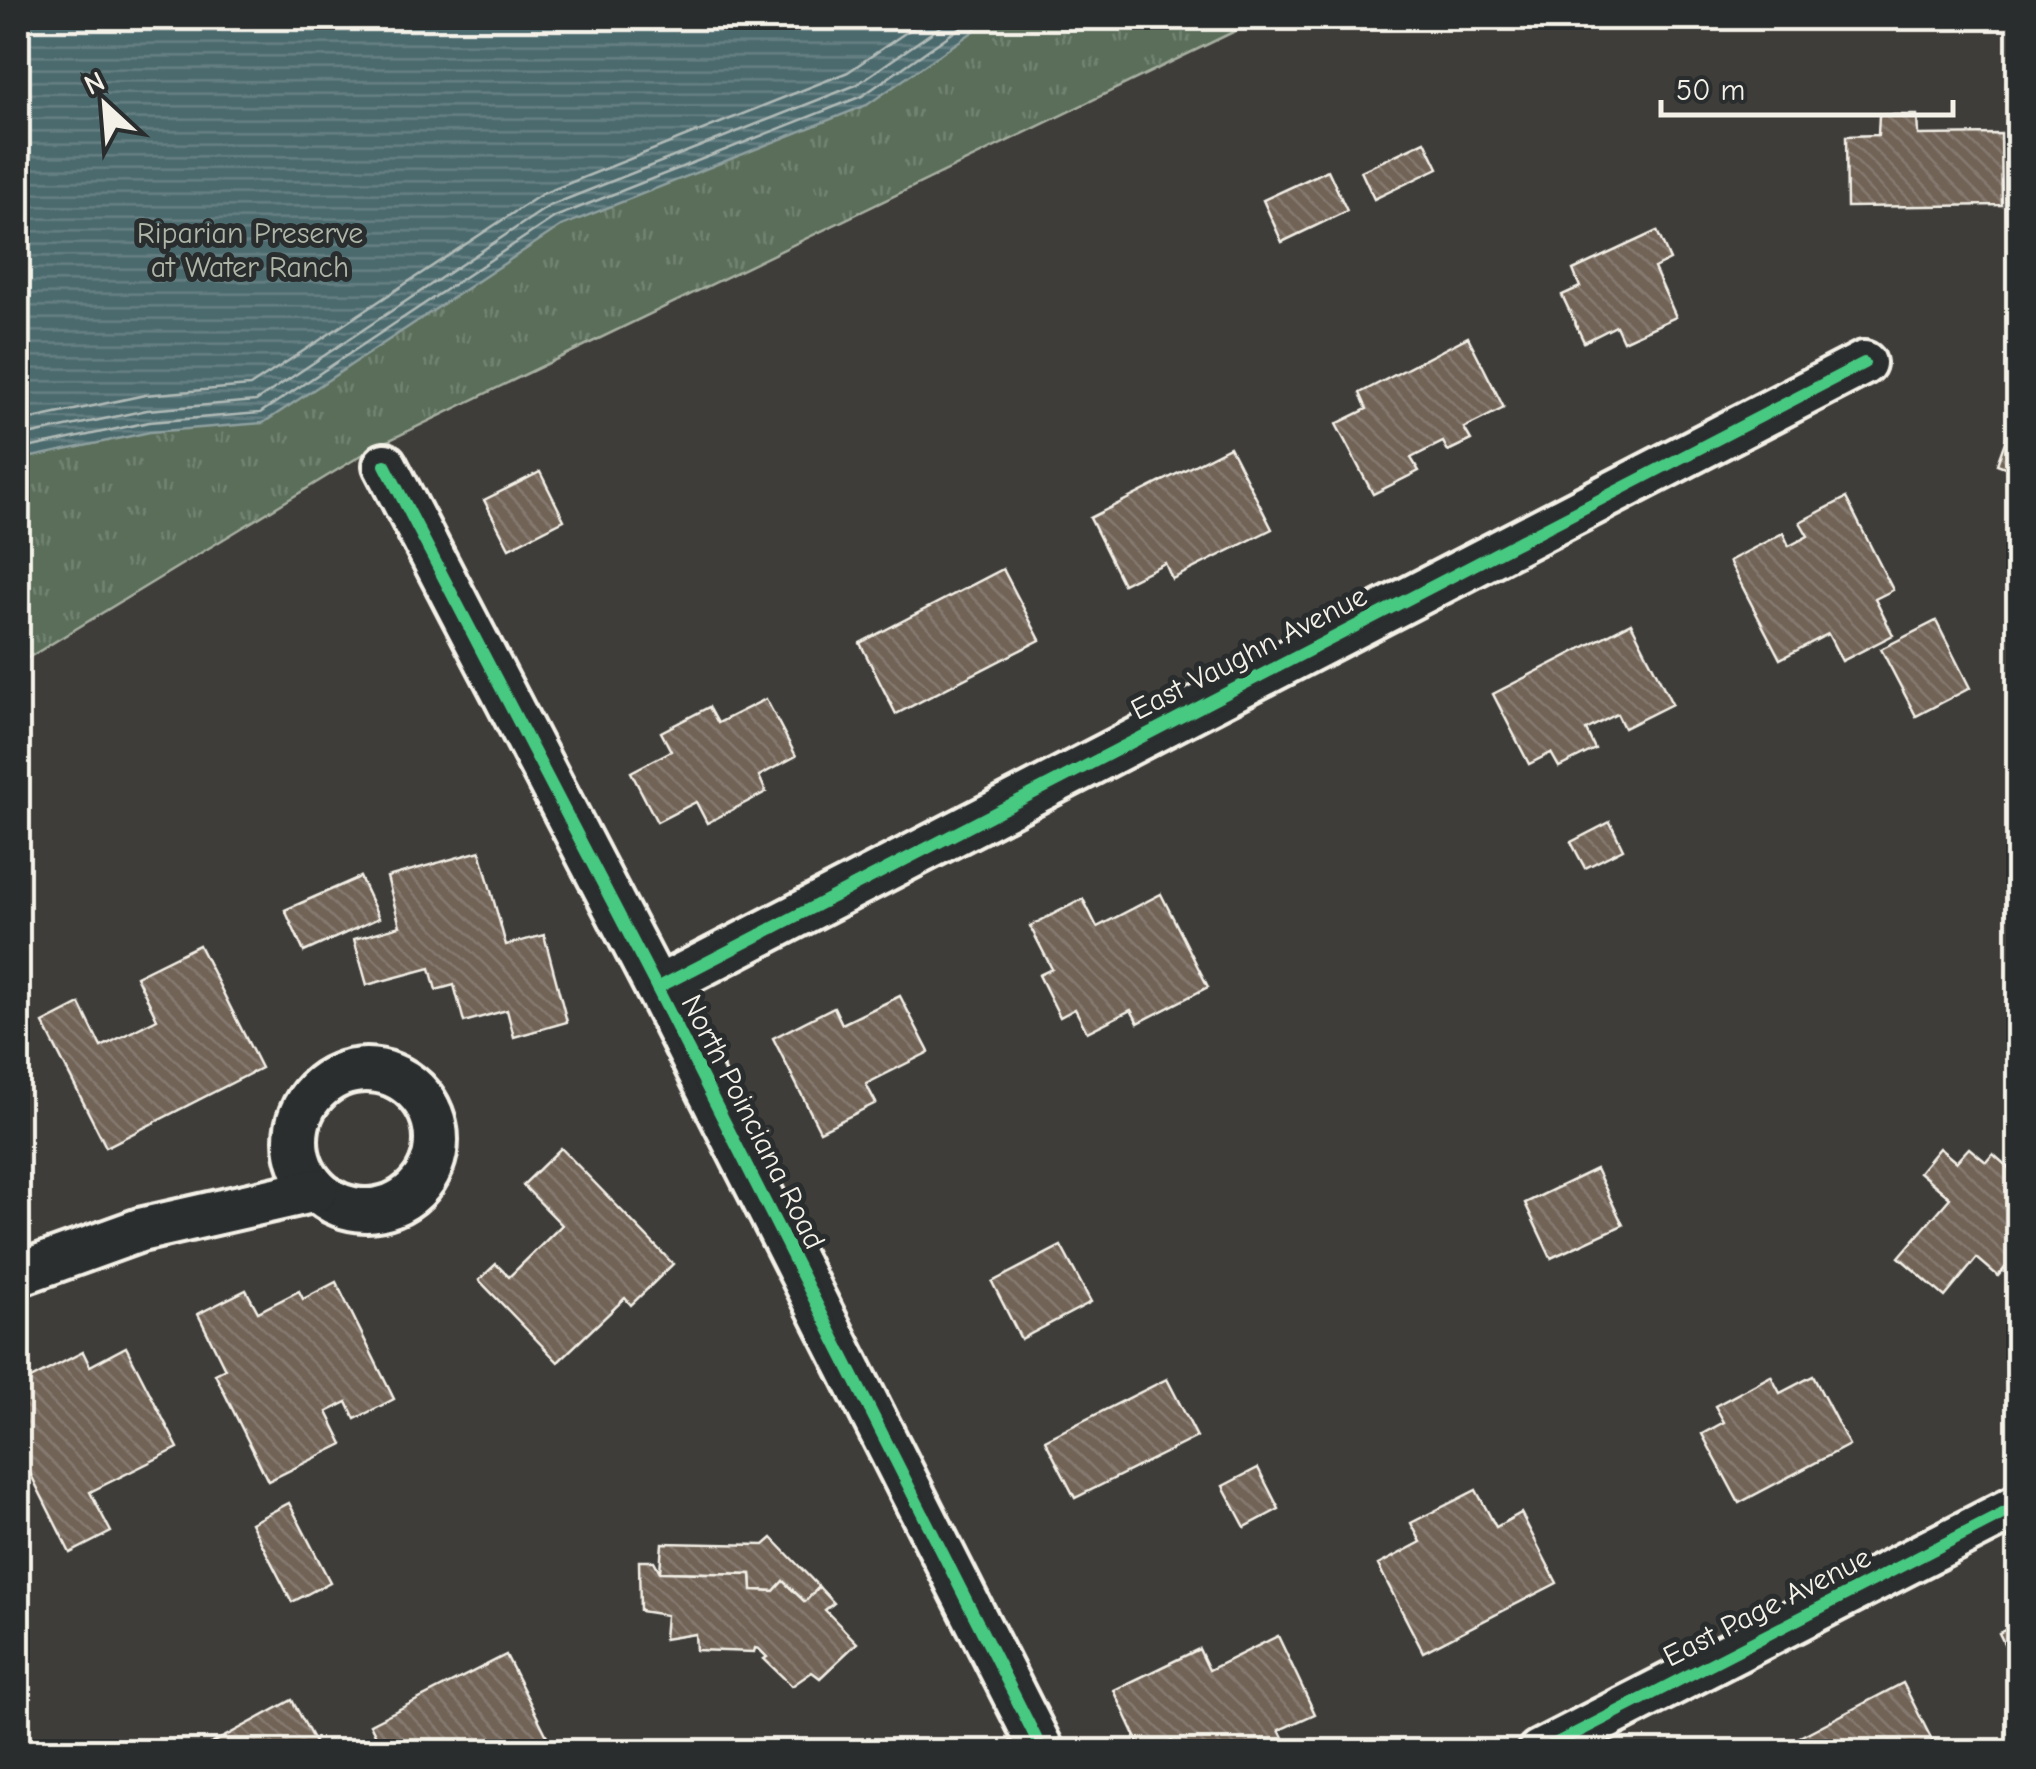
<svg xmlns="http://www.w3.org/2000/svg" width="2036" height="1769" viewBox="0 0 2036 1769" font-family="'Comic Neue',sans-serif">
<defs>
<pattern id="grass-tufts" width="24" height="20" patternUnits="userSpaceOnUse" patternTransform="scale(2.5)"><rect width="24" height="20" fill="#5a6e5a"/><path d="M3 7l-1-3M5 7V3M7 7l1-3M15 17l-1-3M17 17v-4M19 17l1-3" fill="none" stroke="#728372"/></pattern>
<pattern id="water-rules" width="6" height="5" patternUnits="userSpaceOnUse" patternTransform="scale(2.5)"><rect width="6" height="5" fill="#4c6a6e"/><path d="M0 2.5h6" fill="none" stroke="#668083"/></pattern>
<pattern id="building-back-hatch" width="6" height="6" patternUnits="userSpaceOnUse" patternTransform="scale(2.5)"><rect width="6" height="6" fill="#716357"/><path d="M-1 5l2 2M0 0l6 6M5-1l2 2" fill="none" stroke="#867a6f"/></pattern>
</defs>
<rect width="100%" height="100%" fill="#3f3d3a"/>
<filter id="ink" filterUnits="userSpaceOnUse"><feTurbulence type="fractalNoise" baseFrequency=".01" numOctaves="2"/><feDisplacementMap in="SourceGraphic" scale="20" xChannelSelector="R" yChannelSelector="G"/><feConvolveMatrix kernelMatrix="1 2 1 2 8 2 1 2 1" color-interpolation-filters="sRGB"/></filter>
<g filter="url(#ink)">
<!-- grass -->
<path fill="url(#grass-tufts)" stroke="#a7b0a1" stroke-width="2.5" d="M18,18h1244l-887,429 -357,217z"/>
<!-- water -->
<path fill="url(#water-rules)" stroke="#8fa09f" stroke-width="2.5" d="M18,18h961l-5,13 -107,74 -306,121 -298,197 -113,9 -132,28z"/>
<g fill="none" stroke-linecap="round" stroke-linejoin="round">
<!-- shore -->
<g stroke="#b1bbb7" stroke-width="2.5">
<path d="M18,422l127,-27 105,-9 292,-192 306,-122 79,-54"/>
<path d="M18,437l129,-27 109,-9 293,-195 307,-121 97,-67"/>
<path d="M18,450l131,-28 111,-9 295,-196 307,-121 102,-71 4,-7"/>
</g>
</g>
<!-- building -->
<g fill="url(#building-back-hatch)" stroke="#f4f1e8" stroke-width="2.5">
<path d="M1879,115h38l1,20 83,-1 1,71 -155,2 -1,-71 32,-1z"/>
<path d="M1425,141l13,27 -64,31 -13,-28z"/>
<path d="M1328,170l19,41 -65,31 -19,-42z"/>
<path d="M1657,231l13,29 -16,8 22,49 -53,24 -7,-15 -32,16 -22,-47 18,-8 -7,-17z"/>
<path d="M1468,337l36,71 -40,20 7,12 -23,11 -5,-9 -32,16 8,13 -46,23 -37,-70 31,-15 -7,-16z"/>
<path d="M2018,405v67l-21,-8z"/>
<path d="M1230,447l42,82 -100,50 -7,-16 -42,21 -33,-66z"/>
<path d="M540,472l24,48 -55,28 -25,-48z"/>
<path d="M1846,498l47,92 -18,9 18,36 -51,26 -14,-27 -48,25 -51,-98 54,-28 6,13 19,-10 -8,-14z"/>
<path d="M1003,569l37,71 -144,74 -36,-71z"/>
<path d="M1936,621l34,67 -54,28 -35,-67z"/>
<path d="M1631,623l41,81 -48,24 -7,-14 -31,16 9,19 -36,18 -8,-14 -22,11 -36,-70z"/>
<path d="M766,699l30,57 -37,20 7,16 -59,31 -11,-21 -39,20 -26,-50 40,-21 -10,-19 48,-25 9,16z"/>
<path d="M1610,822l13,27 -38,19 -14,-26z"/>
<path d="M480,851l26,94 38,-10 23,87 -53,15 -7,-27 -43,12 -10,-37 -18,5 -6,-22 -63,17 -13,-46 46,-13 -13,-49z"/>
<path d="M360,877l19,41 -75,34 -19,-42z"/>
<path d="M1161,894l47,93 -70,36 -7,-13 -44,22 -12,-23 -15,8 -21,-42 13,-6 -22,-43 53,-27 14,28z"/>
<path d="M199,945l62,123 -155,79 -63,-124 37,-19 21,43 56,-28 -21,-43z"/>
<path d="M900,996l29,56 -63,32 10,19 -56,28 -47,-93 61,-31 8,17z"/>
<path d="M561,1148l112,116 -42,41 -6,-7 -67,64 -79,-82 17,-16 13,13 53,-52 -39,-40z"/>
<path d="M1939,1148l17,14 13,-14 17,14 7,-8 25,22v39l-7,8 7,6v24l-20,23 -21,-18 -32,39 -46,-40 51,-59 -31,-26z"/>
<path d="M1596,1169l27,56 -72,33 -26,-55z"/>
<path d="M1061,1246l30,56 -70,37 -29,-57z"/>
<path d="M336,1282l58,117 -39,20 -8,-17 -20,10 16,32 -75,37 -53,-107 10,-5 -27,-55 48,-24 12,22 41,-21 4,8z"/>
<path d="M126,1347l52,101 -88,44 21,40 -41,21 -52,-104v-51l8,-5 -5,-9 62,-32 7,14z"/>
<path d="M1771,1376l9,17 33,-17 36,69 -110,58 -37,-69 22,-12 -9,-16z"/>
<path d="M1167,1379l30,58 -122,61 -30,-58z"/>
<path d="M1258,1468l21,41 -34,18 -22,-41z"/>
<path d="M1476,1490l20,37 25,-14 36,70 -134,69 -45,-87 43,-23 -10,-19z"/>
<path d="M289,1503l41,79 -38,20 -41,-79z"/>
<path d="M772,1538l47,49 -14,15 -22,-21 -9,10 -22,-1 -1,-16 -91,-2 2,-29 102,2z"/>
<path d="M639,1561h15l6,11 91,2 1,16 22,1 9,-10 22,21 14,-15 15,16 -9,7 32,33 -37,35 -8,-6 -20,14 -28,-27 3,-2 -8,-8 -4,-1 -1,4 -58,-2 -1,-16 -31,5 2,-24 -26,-4z"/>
<path d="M2018,1623v49l-19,-39z"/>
<path d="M1278,1636l37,78 -36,16 7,13 -18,9h-91l-5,-11 -20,11h-9l-29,-62 85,-41 10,21z"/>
<path d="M506,1655l49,97h-171l-14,-28z"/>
<path d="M1903,1683l35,69h-167z"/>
<path d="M292,1700l28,52h-104l-5,-8z"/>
</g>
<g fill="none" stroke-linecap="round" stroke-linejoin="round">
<defs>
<g id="street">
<path d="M385,465l272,523 386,764"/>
<path d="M657,988l1207,-625"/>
<circle cx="366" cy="1140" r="70"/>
<path d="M18,1274l122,-44 176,-40"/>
<path d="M1539,1752l479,-246"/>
</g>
</defs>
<!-- street casing -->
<use href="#street" stroke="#f4f1e8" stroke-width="50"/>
<!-- street -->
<use href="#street" stroke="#2a2d2e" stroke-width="42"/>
<defs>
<g id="cycleway">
<path d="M385,465l272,523 386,764"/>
<path d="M657,988l1207,-625"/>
<path d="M1539,1752l479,-246"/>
</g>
</defs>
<!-- cycleway casing -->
<use href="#cycleway" stroke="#2a2d2e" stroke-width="19"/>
<!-- cycleway -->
<use href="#cycleway" stroke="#46c982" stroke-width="12"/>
</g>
</g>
<g text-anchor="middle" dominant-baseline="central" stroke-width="10" stroke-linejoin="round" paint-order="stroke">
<!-- park labels -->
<g font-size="30" fill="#afb6a8" stroke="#2a2d2e">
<text x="250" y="233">Riparian Preserve<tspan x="250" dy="34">at Water Ranch</tspan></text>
</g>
<!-- street labels -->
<g font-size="30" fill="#f4f1e8" stroke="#2a2d2e">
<text transform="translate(1249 653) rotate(-27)">East Vaughn Avenue</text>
<text transform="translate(753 1122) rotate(63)">North Poinciana Road</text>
<text transform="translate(1767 1607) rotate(-27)">East Page Avenue</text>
</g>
</g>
<!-- margin -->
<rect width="2036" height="1769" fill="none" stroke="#2a2d2e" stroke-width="60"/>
<rect x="30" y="30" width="1976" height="1709" fill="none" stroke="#f4f1e8" stroke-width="4" filter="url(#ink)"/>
<!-- north arrow -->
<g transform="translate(105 105) rotate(334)" stroke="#2a2d2e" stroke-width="8" paint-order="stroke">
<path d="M0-8L18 38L0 25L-18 38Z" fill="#f4f1e8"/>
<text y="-15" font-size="28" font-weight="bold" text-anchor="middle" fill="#f4f1e8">N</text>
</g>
<!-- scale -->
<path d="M1661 100v15h292v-15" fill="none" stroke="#f4f1e8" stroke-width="5"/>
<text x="1676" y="100" font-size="30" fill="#f4f1e8" stroke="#2a2d2e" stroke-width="8" paint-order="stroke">50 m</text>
</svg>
